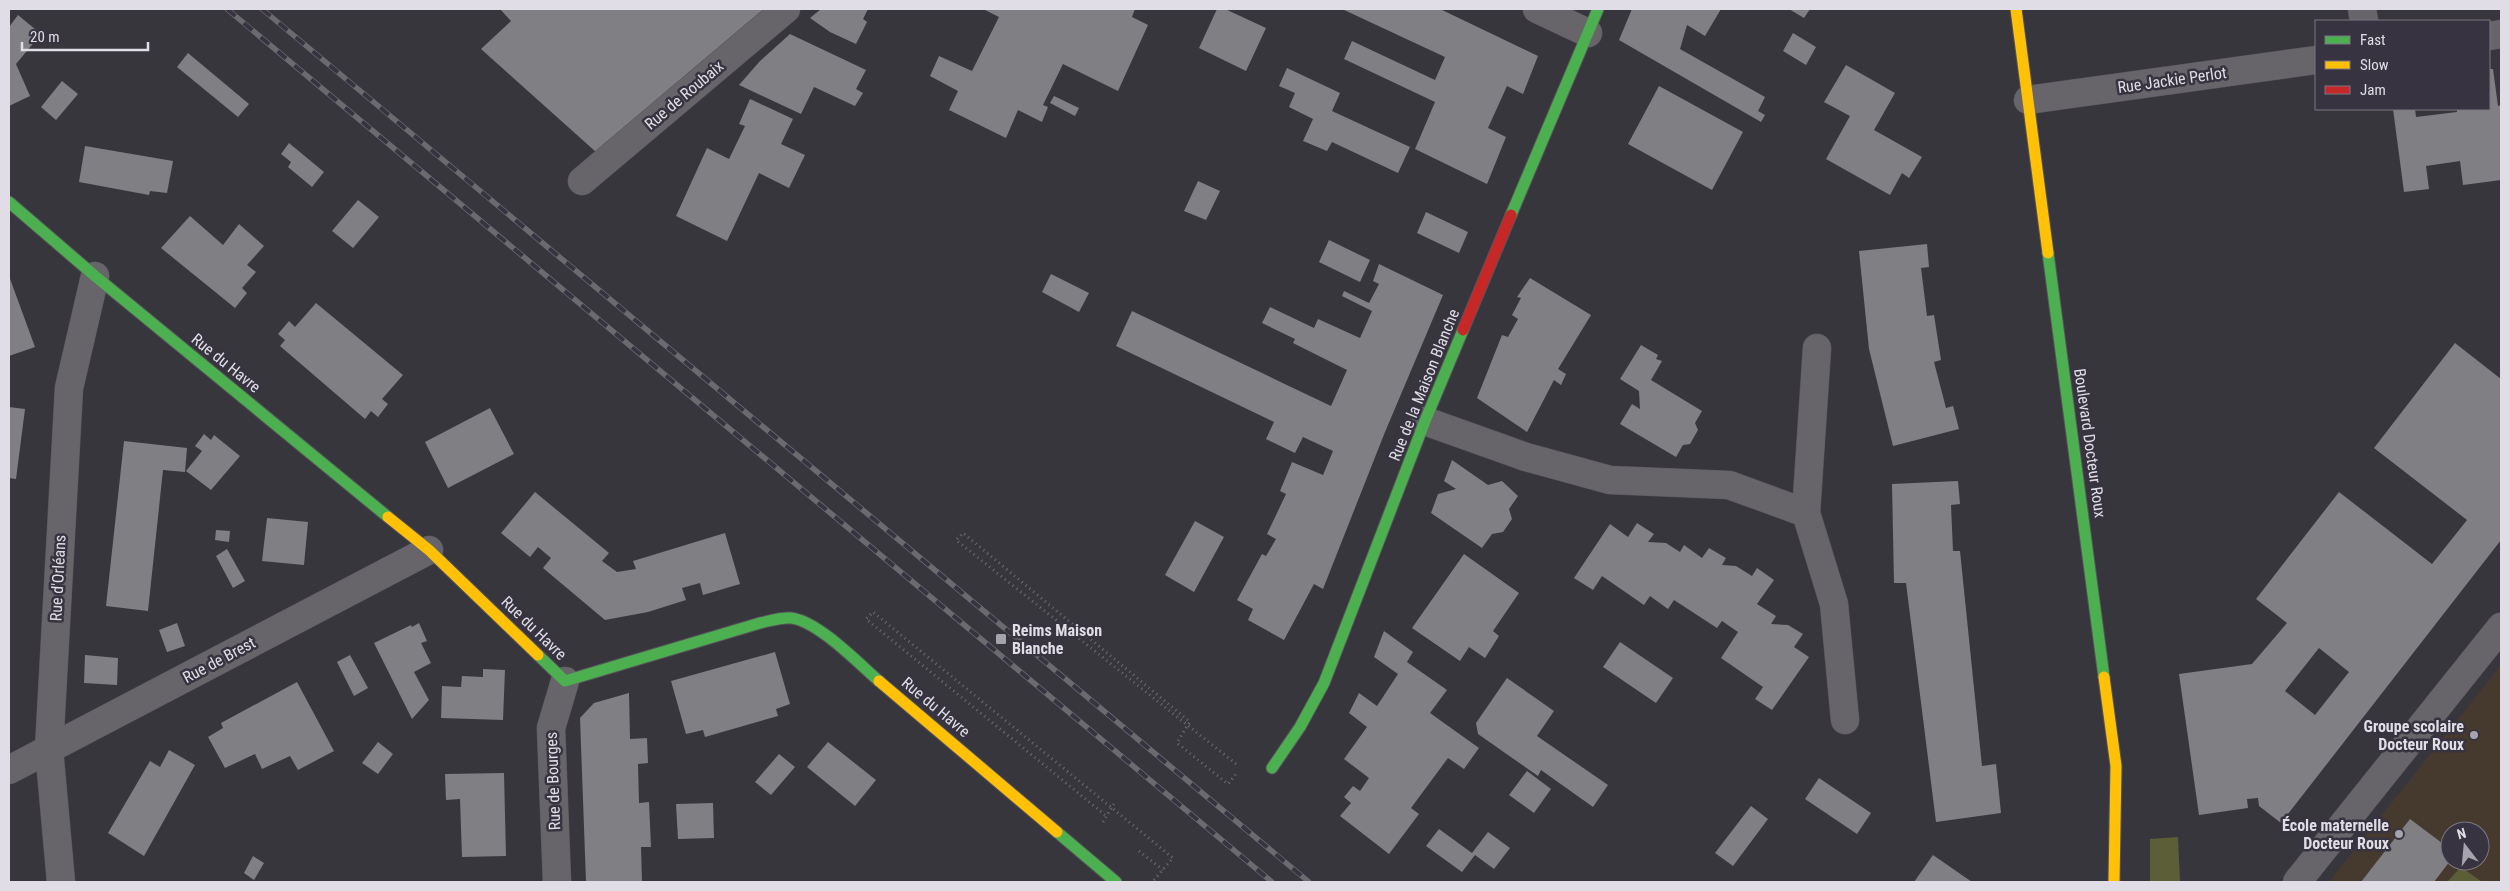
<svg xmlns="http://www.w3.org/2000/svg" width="2510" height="891" viewBox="0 0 2510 891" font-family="'Roboto Condensed',sans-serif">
<rect width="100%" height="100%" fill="#38363d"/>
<!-- education -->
<path fill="#463a2e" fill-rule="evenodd" d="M2501,665v217h-172zM2450,831h30v30h-30z"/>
<!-- green -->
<g fill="#5b5e37">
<path d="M2178,837l2,45h-30v-43z"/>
<path d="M2461,867l21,15h-35z"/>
</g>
<!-- building -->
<g fill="#807f84" fill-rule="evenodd">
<path d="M500,9h265l-169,143 -115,-103 30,-28z"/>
<path d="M821,9h47l-5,10 4,3 -11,22 -26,-12 -20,-14z"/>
<path d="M983,9h152l-3,8 16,8 -30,66 -55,-27 -20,41 5,2 -6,15 -24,-12 -12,28 -57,-28 9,-19 -28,-15 9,-20 33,15 27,-54z"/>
<path d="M1217,9h8l41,19 -20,43 -47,-23z"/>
<path d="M1342,9h98l98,47 -15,38 -16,-8 -19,42 18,9 -19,47 -72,-35 20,-47 -91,-43 8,-18 83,39 10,-23z"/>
<path d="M1632,9h89l-16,27 -18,-11 -7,24 85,48 -7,14 7,4 -4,7 -142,-82z"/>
<path d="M1789,9h21l-6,9z"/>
<path d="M18,15l23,19 -25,30 14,32 -21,10v-79z"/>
<path d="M1793,33l23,14 -10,18 -23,-14z"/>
<path d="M790,34l76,36 -10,19 7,4 -8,13 -41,-19 -13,27 -62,-29 21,-24z"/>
<path d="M188,53l61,51 -11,13 -61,-50z"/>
<path d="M1846,65l49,28 -21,37 48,27 -13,21 -7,-5 -12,22 -64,-36 24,-43 -26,-14z"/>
<path d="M1287,68l53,25 -8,18 78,36 -12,26 -66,-31 -5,9 -24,-10 10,-22 -24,-12 6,-14 -16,-7z"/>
<path d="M2489,69h4l5,37 3,-1v75l-38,5 -3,-24 -34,5 3,23 -25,3 -11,-83h22l1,8 41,-5v-3h32z"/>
<path d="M62,81l16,13 -22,26 -15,-13z"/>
<path d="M1659,86l84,46 -31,58 -84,-46z"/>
<path d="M1054,96l25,12 -4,8 -25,-13z"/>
<path d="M750,99l43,20 -12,25 24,11 -16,33 -30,-15 -32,68 -51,-25 31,-68 22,11 16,-33 -6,-2z"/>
<path d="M289,143l35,29 -12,15 -24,-20 3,-5 -10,-8z"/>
<path d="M85,146l88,15 -6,32 -17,-2 -1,4 -70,-13z"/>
<path d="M1198,181l22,10 -14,29 -22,-9z"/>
<path d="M358,200l21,17 -26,31 -21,-17z"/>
<path d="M1426,212l42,20 -9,21 -42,-20z"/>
<path d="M190,216l33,29 16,-21 25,22 -17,19 9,7 -14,16 5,5 -12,15 -74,-60z"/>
<path d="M1329,240l41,20 -10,22 -41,-20z"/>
<path d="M1927,244l2,23 -8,1 6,48 7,-1 7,45 -7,2 12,46 7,-2 6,23 -66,17 -24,-97 -10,-98z"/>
<path d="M1379,264l64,31 -58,137 -62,157 -9,-5 -30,56 -36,-20 5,-11 -16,-9 25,-46 4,2 10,-17 -9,-5 19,-40 -6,-3 12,-29 31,13 10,-24 -30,-14 -8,16 -29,-14 8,-17 -158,-76 16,-35 199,95 16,-36 -54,-27 2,-4 -33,-16 8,-16 44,21 4,-9 42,19 12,-27 -30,-15 2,-5 25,12 10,-19 -6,-3z"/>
<path d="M1051,274l38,19 -10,19 -37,-20z"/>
<path d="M9,276l26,71 -26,9z"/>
<path d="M1530,278l61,37 -33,54 8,5 -5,11 -7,-5 -27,52 -50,-34 25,-63 6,2 10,-18 -6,-4 9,-17 -4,-1z"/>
<path d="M316,303l87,72 -21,24 6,5 -10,13 -7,-6 -6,8 -85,-73 5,-6 -7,-6 11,-13 6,6z"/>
<path d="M2455,343l46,36v161l-220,283 -22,-17 -1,-8 -11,1 1,9 -49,7 -20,-141 73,-10 35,-41 -31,-24 83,-107 93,72 35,-44 -93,-72zM2319,648l30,24 -34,43 -30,-24z"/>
<path d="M1641,345l17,10 -2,4 6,2 -11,19 51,31 -7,12 3,7 -8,14 -7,1 -7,12 -56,-33 12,-20 8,5 -1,-18 -19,-12z"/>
<path d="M9,407l16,2 -9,70 -7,-1z"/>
<path d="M490,408l24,46 -66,34 -23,-46z"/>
<path d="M204,434l7,6 3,-5 26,21 -29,34 -25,-19 16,-20 -7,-5z"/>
<path d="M124,441l63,7 -2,24 -22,-2 -15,141 -42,-5z"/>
<path d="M1452,460l36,25 14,-4 16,15 -9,13 3,10 -9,13 -11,2 -10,14 -51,-35 7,-19 18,-5 -12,-8z"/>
<path d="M1958,481l2,23 -9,1 2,46h7l22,215 14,-2 5,49 -65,9 -30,-239h-12l-2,-99z"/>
<path d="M535,492l74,61 -7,8 15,11 19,-3 -3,-8 92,-28 15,51 -37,11 -3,-12 -18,5 4,12 -38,12 -43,8 -62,-52 8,-10 -13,-11 -8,10 -29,-24z"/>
<path d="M267,518l41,4 -4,43 -42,-4z"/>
<path d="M1195,521l29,16 -30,55 -29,-17z"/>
<path d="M1637,523l17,11 -6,8 18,1 14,9 4,-7 18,13 7,-10 17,10 -4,7 14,1 16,10 5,-8 17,12 -17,24 19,12 -5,8 17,1 15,9 -9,13 15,10 -37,53 -17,-11 8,-12 -42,-29 17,-26 -16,-11 -5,7 -43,-28 -6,9 -18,-13 -6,9 -42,-29 -9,14 -19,-12 36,-54 18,13z"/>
<path d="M216,530l14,1 -1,11 -14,-2z"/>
<path d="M227,549l18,32 -12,7 -17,-32z"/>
<path d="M1464,554l55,39 -26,38 6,5 -14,22 -16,-11 -9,14 -48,-33z"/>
<path d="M177,623l8,23 -18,6 -8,-22z"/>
<path d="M419,623l8,18 -6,2 10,20 -17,9 15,28 -17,19 -38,-76 37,-18 1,2z"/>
<path d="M1384,631l29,21 -6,10 40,28 -17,23 49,35 -15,21 -16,-11 -37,50 8,6 -30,40 -49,-38 11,-13 -7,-6 9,-11 7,5 9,-13 -25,-19 23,-32 -18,-14 10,-20 18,13 21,-32 -24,-17z"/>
<path d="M1620,642l53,36 -17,25 -53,-36z"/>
<path d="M775,652l15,52 -14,5 2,7 -73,21 -2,-7 -17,4 -15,-53z"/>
<path d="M85,655l33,3 -1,27 -33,-2z"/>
<path d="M350,655l18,33 -14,8 -17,-34z"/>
<path d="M483,669l22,1 -2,50 -62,-2 1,-32 19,1 1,-11 21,1z"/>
<path d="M1507,678l47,33 -17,25 71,49 -15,22 -52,-37 -3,6 -60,-42 -2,-11z"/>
<path d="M297,682l37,69 -36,19 -8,-14 -28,13 -7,-15 -30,14 -17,-31 15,-9 -2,-5z"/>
<path d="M629,693l1,46 17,-1 1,25 -10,1 1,39 10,-1 2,45h-10l1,35h-56l-6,-164 14,-15z"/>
<path d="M378,742l15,12 -15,20 -16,-11z"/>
<path d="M828,742l48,38 -21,26 -48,-39z"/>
<path d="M169,750l26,15 -51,91 -36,-23 42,-72 10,6z"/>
<path d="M779,754l16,13 -24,28 -16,-13z"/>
<path d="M1527,771l24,18 -17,24 -25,-18z"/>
<path d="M504,773l2,83 -44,1 -2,-58 -14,1 -1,-26z"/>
<path d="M1819,778l52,35 -14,21 -52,-35z"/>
<path d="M713,803l1,35 -36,1 -2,-35z"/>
<path d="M1751,806l17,13 -35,47 -18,-13z"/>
<path d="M2410,819l40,30v12l-16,21h-73z"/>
<path d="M1439,829l33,24 16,-21 22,16 -16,21 -19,-14 -13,17 -36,-26z"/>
<path d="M1933,855l39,27h-58z"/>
<path d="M253,856l11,7 -10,17 -10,-7z"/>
</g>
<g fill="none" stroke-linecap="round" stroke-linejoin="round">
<defs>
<g id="street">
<path d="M1537,9l51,24"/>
<path d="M2362,9l2,12"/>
<path d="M2489,36l12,-2"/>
<path d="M2028,100l288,-40"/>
<path d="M582,181l204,-172"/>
<path d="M1425,421l101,36 84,23 119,5 77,28 28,91 11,116"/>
<path d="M1806,513l11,-165"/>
<path d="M9,770l420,-220"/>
<path d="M61,882l-12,-133 20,-361 26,-112"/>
<path d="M557,882l-6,-154 14,-47"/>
<path d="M2297,882l204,-255"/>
</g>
<g id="fast">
<path d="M9,202l86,74 293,241"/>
<path d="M1511,215l87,-206"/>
<path d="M2048,253l56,424"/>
<path d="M538,655l27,26 195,-58c10,-2 20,-6 31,-5 27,3 67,45 88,63"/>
<path d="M1272,768l28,-41 24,-44 101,-262 38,-91"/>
<path d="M1057,832l59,50"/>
</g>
<g id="slow">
<path d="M2016,9l32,244"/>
<path d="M388,517l41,33 109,105"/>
<path d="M2104,677l12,89 -2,116"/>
<path d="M879,681l178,151"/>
</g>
<path id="jam" d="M1463,330l48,-115"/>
</defs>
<!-- street casing -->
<use href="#street" stroke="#56545b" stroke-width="29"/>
<!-- fast casing -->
<use href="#fast" stroke="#56545b" stroke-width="13"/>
<!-- slow casing -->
<use href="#slow" stroke="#56545b" stroke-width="13"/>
<!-- jam casing -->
<use href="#jam" stroke="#56545b" stroke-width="13"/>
<!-- path -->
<g stroke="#6e6c71" stroke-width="3" stroke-dasharray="1 4" stroke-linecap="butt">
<path d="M1236,764l-280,-224 7,-7 227,189c-5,7 -9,14 -13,21l51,41 8,-10"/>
<path d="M1105,815l-239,-196 7,-7 300,246 -20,23"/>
<path d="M1103,822l12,-20"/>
<path d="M1139,851l24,19"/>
</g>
<!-- street -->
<use href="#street" stroke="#67656a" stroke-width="28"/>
<!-- fast -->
<use href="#fast" stroke="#4caf50" stroke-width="11"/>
<!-- slow -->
<use href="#slow" stroke="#ffc107" stroke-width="11"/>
<!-- jam -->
<use href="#jam" stroke="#c62828" stroke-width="11"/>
<defs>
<g id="rail">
<path d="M227,9l1045,873"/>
<path d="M262,9l1047,873"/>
</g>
</defs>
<!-- rail casing -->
<use href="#rail" stroke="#6b6a6e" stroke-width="5.5"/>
<!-- rail -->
<use href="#rail" stroke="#373340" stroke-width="4" stroke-dasharray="11" stroke-linecap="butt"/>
</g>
<!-- markers -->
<g fill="#a5a3ab" stroke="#373340" stroke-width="2">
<rect x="995" y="633" width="12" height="12" rx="2.5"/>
<circle cx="2474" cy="735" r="5"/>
<circle cx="2399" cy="834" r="5"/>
</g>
<g text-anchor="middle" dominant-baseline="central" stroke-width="5" stroke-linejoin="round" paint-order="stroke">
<!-- street labels -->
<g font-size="16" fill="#e0dde6" stroke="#373340">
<text transform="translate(2172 80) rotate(-8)">Rue Jackie Perlot</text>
<text transform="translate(684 95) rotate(-40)">Rue de Roubaix</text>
<text transform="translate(226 363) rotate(39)">Rue du Havre</text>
<text transform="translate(1424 385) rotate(-68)">Rue de la Maison Blanche</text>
<text transform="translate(2090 443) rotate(82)">Boulevard Docteur Roux</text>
<text transform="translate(58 578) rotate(-87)">Rue d'Orléans</text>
<text transform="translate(534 628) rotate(44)">Rue du Havre</text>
<text transform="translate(219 660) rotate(-28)">Rue de Brest</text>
<text transform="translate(936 707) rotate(40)">Rue du Havre</text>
<text transform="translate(553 781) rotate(-92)">Rue de Bourges</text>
</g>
<!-- poi labels -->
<g font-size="16" font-weight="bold" fill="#e0dde6" stroke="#373340" text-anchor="end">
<text x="1012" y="630" text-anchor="start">Reims Maison<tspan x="1012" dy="18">Blanche</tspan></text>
<text x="2464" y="726">Groupe scolaire<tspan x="2464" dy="18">Docteur Roux</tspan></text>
<text x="2389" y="825">École maternelle<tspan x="2389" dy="18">Docteur Roux</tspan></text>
</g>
</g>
<!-- border -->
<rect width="2510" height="891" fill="none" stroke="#e0dde6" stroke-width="20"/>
<!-- legend -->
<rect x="2315" y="20" width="175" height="90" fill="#373340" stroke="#7b7782"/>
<rect x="2325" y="36" width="25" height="8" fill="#4caf50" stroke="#7b7782"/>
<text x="2360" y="45" font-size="15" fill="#e0dde6">Fast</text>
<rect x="2325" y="61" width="25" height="8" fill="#ffc107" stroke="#7b7782"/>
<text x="2360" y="70" font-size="15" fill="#e0dde6">Slow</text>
<rect x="2325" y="86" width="25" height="8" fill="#c62828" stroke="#7b7782"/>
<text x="2360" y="95" font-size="15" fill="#e0dde6">Jam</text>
<!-- north arrow -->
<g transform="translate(2465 846) rotate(344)"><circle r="24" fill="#373340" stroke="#7b7782"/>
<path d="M0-4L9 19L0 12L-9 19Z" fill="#a5a3ab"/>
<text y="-8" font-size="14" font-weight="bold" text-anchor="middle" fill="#e0dde6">N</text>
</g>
<!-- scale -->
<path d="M22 42v8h126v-8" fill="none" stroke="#e0dde6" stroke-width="2.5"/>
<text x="30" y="42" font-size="15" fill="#e0dde6" stroke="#373340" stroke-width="4" paint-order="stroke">20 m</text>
</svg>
